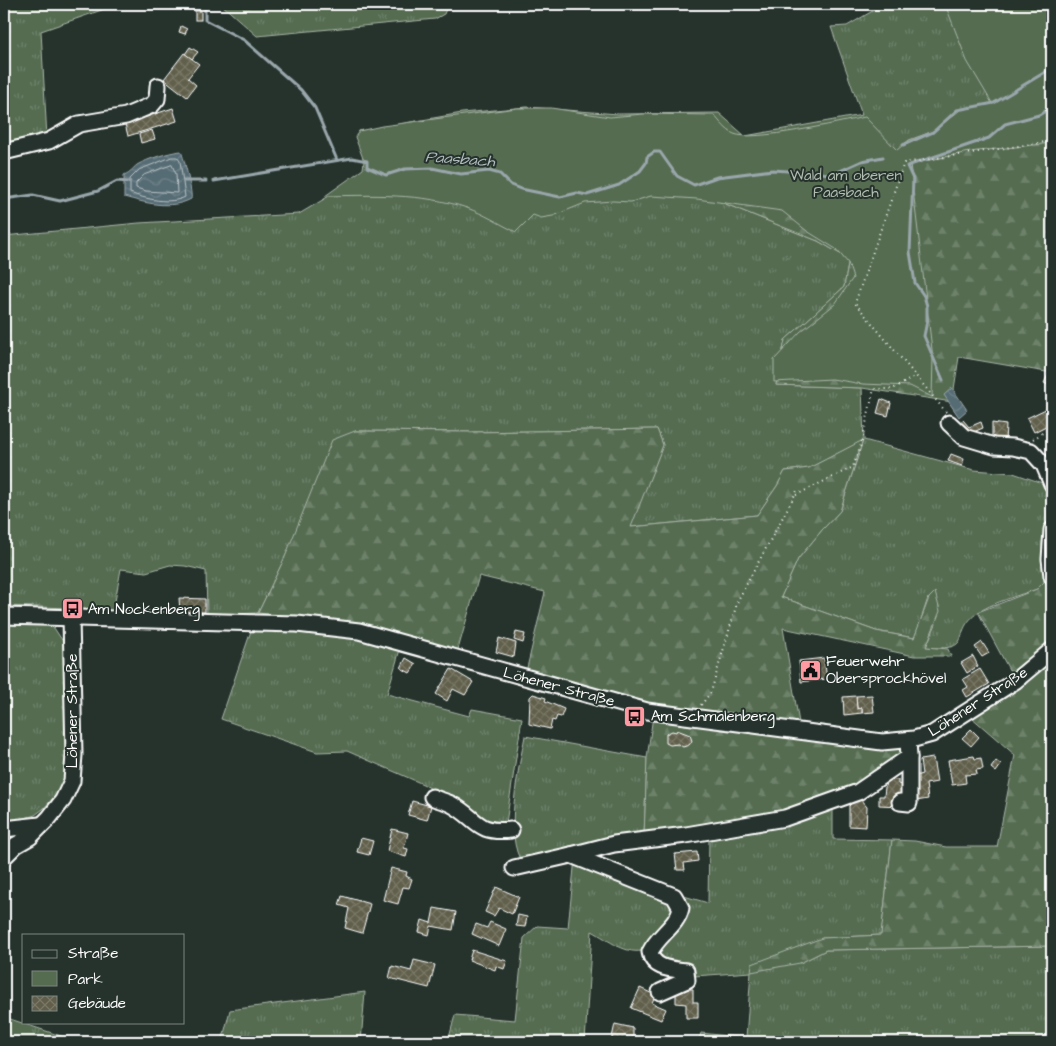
<svg xmlns="http://www.w3.org/2000/svg" width="1056" height="1046" viewBox="0 0 1056 1046" font-family="'Architects Daughter',sans-serif">
<defs>
<pattern id="grass-tufts" width="24" height="20" patternUnits="userSpaceOnUse" patternTransform="scale(1.25)"><rect width="24" height="20" fill="#556c51"/><path d="M3 7l-1-3M5 7V3M7 7l1-3M15 17l-1-3M17 17v-4M19 17l1-3" fill="none" stroke="#6e826b"/></pattern>
<pattern id="forest-firs" width="22" height="20" patternUnits="userSpaceOnUse" patternTransform="scale(1.25)"><rect width="22" height="20" fill="#556c51"/><path d="M5 1l3.5 6h-7zM16 11l3.5 6h-7z" fill="#6e826b"/></pattern>
<pattern id="water-waves" width="16" height="10" patternUnits="userSpaceOnUse" patternTransform="scale(1.25)"><rect width="16" height="10" fill="#566c74"/><path d="M0 5q4-4 8 0t8 0" fill="none" stroke="#6f8289"/></pattern>
<pattern id="building-cross-hatch" width="8" height="8" patternUnits="userSpaceOnUse" patternTransform="scale(1.25)"><rect width="8" height="8" fill="#615f4b"/><path d="M0 0l8 8M0 8l8-8" fill="none" stroke="#797766"/></pattern>
</defs>
<rect width="100%" height="100%" fill="#26332d"/>
<filter id="ink" filterUnits="userSpaceOnUse"><feTurbulence type="fractalNoise" baseFrequency=".02" numOctaves="2"/><feDisplacementMap in="SourceGraphic" scale="10" xChannelSelector="R" yChannelSelector="G"/><feConvolveMatrix kernelMatrix="1 2 1 2 8 2 1 2 1" color-interpolation-filters="sRGB"/></filter>
<g filter="url(#ink)">
<!-- grass -->
<g fill="url(#grass-tufts)" stroke="#aab6a8">
<path d="M4,4h115l-78,27 6,107 -43,8z"/>
<path d="M221,4h227l-4,10 -9,5 -178,17z"/>
<path d="M889,4h163v116l-354,73 120,48 31,18 -5,28 -59,53 -9,45 86,3 2,52 110,30 39,3 38,13v36l-7,60 -7,7c-17,6 -47,14 -61,25 -26,20 0,38 -50,33l10,-23 -8,-26 -13,40 -39,-7 -95,-34 17,-38 24,-29 18,-19 23,-70 -54,27 -24,3 -8,15 -20,29 -127,12 33,-82 -6,-16 -186,3 -116,-1 -70,126 -27,56 -51,2 -1,-44 -21,-5 -15,-1 -24,7 -25,-3 -8,43 -40,-4 -69,-2v-370l135,-13 160,-9 74,-44 -14,-39 103,-18 65,-6 91,7 101,-1 26,23 117,-21 -31,-88 16,-1 34,-20z"/>
<path d="M4,624l43,1 7,3 12,18 1,124 -7,21 -17,18 -8,6 -19,6 -12,-2z"/>
<path d="M252,628l106,8 43,10 -14,48 82,22 3,-7 50,9 -16,105 -10,7 -71,-45 -78,-34 -30,1 -96,-33z"/>
<path d="M525,736l122,22 -3,78 -121,28c-20,-27 -4,-97 2,-128z"/>
<path d="M833,807v32l59,1 -11,95 -59,3 -22,25 26,-13 226,-4v96h-354l3,-9 45,5 5,-66 -57,4 -37,-15 -2,-14 17,-19 5,-34 31,9 1,-66z"/>
<path d="M575,858l68,26 36,24 -33,42c-20,6 -37,-10 -54,-19l-7,111h-137l7,-27 60,5 9,-82 13,-12 31,2z"/>
<path d="M365,992l-4,50h-139l8,-32z"/>
<path d="M4,1017l75,25h-75z"/>
</g>
<!-- forest -->
<g fill="url(#forest-firs)" stroke="#aab6a8">
<path d="M1052,120v253l-93,-16 -7,45 -90,-14 -86,-3 9,-45 59,-53 5,-28 -31,-18 -120,-48 164,-32z"/>
<path d="M657,429l6,16 -32,82 126,-12 20,-29 8,-15 24,-3 54,-28 -23,71 -18,19 -24,29 -17,38 95,34 38,7 15,-40 6,-6 5,19 -14,36 22,2 3,7h-37l-131,-28 16,95 -146,-16 -127,-35 19,-80 -66,-16 -22,77 -162,-36 -37,-4 27,-56 47,-117 23,-9 116,1z"/>
<path d="M1047,564l5,41v40l-39,32 -35,-65 59,-23 7,-7z"/>
<path d="M1052,658v288l-226,4 -26,13 -49,9 1,-8 70,-26 59,-3 11,-95 23,1 31,6h51l18,-92 -45,-39z"/>
<path d="M653,716l252,28 -2,11 -41,30 -81,29 -137,22 3,-78z"/>
</g>
<!-- park -->
<path fill="#556c51" stroke="#aab6a8" d="M945,4h107v139l-83,9 -59,12 23,194 -1,39 -22,-11 -47,-2 -31,-5 -58,3v-22l26,-28 35,-28 18,-26 -5,-15 -12,-14 -29,-18 -25,-20 -85,-12 -46,-3 -20,6 -18,-1 -28,2 -32,13 -12,2 -8,-3 -17,17c-16,-8 -32,-18 -49,-24 -44,-15 -97,-13 -142,-12l38,-27 1,-8 -9,-24 4,-6 23,-5 135,-18h34l59,9 33,-3 71,1c5,6 13,16 20,19 19,8 107,-12 131,-17l32,33 12,-10 25,-9 26,-21 32,-7 -25,-42z"/>
<!-- water -->
<g fill="url(#water-waves)" stroke="#9aa7ac">
<path d="M181,151c3,7 12,43 10,48 -21,11 -45,4 -67,-2v-22c7,-3 8,-6 13,-10 10,-6 33,-13 44,-14z"/>
<path d="M952,388l15,22 -8,7 -15,-22z"/>
</g>
<g fill="none" stroke-linecap="round" stroke-linejoin="round">
<!-- shore -->
<g stroke="#bbc4c7" stroke-width="1">
<path d="M172,157h5l3,4 5,36c-15,8 -40,2 -55,-4v-14l9,-9z"/>
<path d="M172,165l4,9 1,19 -31,-2 -10,-3v-5l8,-8z"/>
</g>
<!-- stream -->
<g stroke="#9aa7ac" stroke-width="3">
<path d="M205,4v16l39,20 57,50 14,18 22,52"/>
<path d="M903,145l30,-13 24,-22 37,-7 58,-35"/>
<path d="M184,181h22"/>
<path d="M214,181l138,-23 15,3v6l19,8 19,-6 27,-1 29,6 28,-3 11,3 11,11 10,4 39,8 17,-4 10,2 32,-10 21,-14 6,-8 1,-6 7,-5h6l17,24 17,9 23,-8 56,-7 60,4 29,-13 21,-4"/>
<path d="M4,199l29,-4 27,6 38,-10 19,-10 11,1"/>
<path d="M943,380l-19,-44 3,-15v-15l-3,-10 -9,-13 -5,-31 3,-73 -6,-13 82,-28 16,-14 34,-9 13,-8"/>
</g>
</g>
<!-- building -->
<g fill="url(#building-cross-hatch)" stroke="#fff">
<rect x="195" y="11" width="6" height="9"/>
<path d="M181,26l6,3 -2,5 -6,-2z"/>
<path d="M190,47l8,5 -6,7 -7,-5z"/>
<path d="M184,53l15,11 -11,14 8,7 -9,12 -23,-18z"/>
<path d="M173,108l4,13 -49,15 -3,-12z"/>
<path d="M152,130l3,9 -14,4 -2,-9z"/>
<path d="M1048,375l4,2v10l-8,-4z"/>
<path d="M881,399l10,4 -3,13 -11,-3z"/>
<path d="M1052,406v8l-2,1 2,8 -18,9 -7,-14z"/>
<path d="M963,420l6,7 12,-5 2,6 -12,5 -3,-4 -5,2 -6,-7z"/>
<path d="M992,423l14,2 -1,17h-13z"/>
<path d="M951,454l13,5 -2,7 -14,-5z"/>
<path d="M179,598l26,1v13h-25z"/>
<path d="M516,632l9,2 -2,9 -9,-3z"/>
<path d="M499,638l17,5 -2,14 -18,-5z"/>
<path d="M982,642l7,11 -7,4 -7,-10z"/>
<path d="M973,656l5,10 -11,7 -6,-10z"/>
<path d="M406,658l10,6 -6,9 -9,-5z"/>
<path d="M824,658l3,21 -26,3 -2,-21z"/>
<path d="M451,669l22,13 -8,13 -12,-6 -6,12 -11,-7z"/>
<path d="M980,669l9,15 -22,13 -4,-7 5,-3 -5,-8z"/>
<path d="M533,694l13,4 -1,3 19,8 -3,8 -4,-1 -2,5 -3,-1 -2,9 -21,-5 1,-27z"/>
<path d="M872,695l2,17 -12,1v-5l-5,1 -1,-13z"/>
<path d="M856,696l1,13 5,-1v5l-18,2 -1,-18z"/>
<path d="M971,729l8,8 -8,9 -9,-8z"/>
<path d="M677,730l13,5 2,6 -3,4 -6,2 -5,-3 -8,1 -4,-2v-9l6,-3 4,1z"/>
<path d="M974,756l1,3 6,-1 2,11 -7,1 1,4 -12,1 1,8 -14,2 -4,-25z"/>
<path d="M933,758l4,24 -11,2 2,15 -12,2 -4,-24 10,-3 -2,-14z"/>
<path d="M996,761l5,4 -5,7 -5,-4z"/>
<path d="M886,779l12,1v4l3,1 1,10 -5,-1 1,12 -19,-1v-9h5z"/>
<path d="M857,798l3,1 7,8 -1,20 -17,-1v-20z"/>
<path d="M412,801l19,5 -4,14 -19,-5z"/>
<path d="M392,829l16,4 -4,15 4,1 -2,8 -19,-6z"/>
<path d="M361,838l12,3 -4,14 -12,-3z"/>
<path d="M697,852l1,9 -14,2 1,7h-8l-2,-16z"/>
<path d="M391,868l16,4 -1,4 6,3 -3,9 -6,-1 -5,17 -15,-4z"/>
<path d="M496,887l23,10 -7,17 -13,-6 -5,8 -9,-4z"/>
<path d="M342,896l28,8 -8,29 -17,-5 4,-20 -10,-3z"/>
<path d="M434,908l22,4 -3,18 -22,-4 -2,9 -10,-3 3,-12 9,3z"/>
<path d="M518,915l9,2 -2,10 -9,-1z"/>
<path d="M490,922l16,7 -7,17 -27,-12 4,-10 11,4z"/>
<path d="M472,950l35,11 -3,8 -8,-3 -1,4 -26,-10z"/>
<path d="M414,960l21,5 -6,23 -40,-10 3,-12 19,5z"/>
<path d="M640,988l15,7 -3,8 14,6 -5,11 -30,-12z"/>
<path d="M676,989h17v13h5v16h-12v-14l-10,-1z"/>
<path d="M615,1024l18,4v12l-22,2z"/>
</g>
<g fill="none" stroke-linecap="round" stroke-linejoin="round">
<defs>
<g id="minor">
<path d="M4,152l45,-11 30,-17 47,-8 26,-11 5,-6 1,-13"/>
<path d="M949,423l15,14 30,9 19,1 18,4 13,14 8,19"/>
<path d="M1052,530l-2,29 2,17"/>
<path d="M4,616l293,8 62,7 288,80 235,31 32,-3 18,-5 83,-53 37,-31"/>
<path d="M432,797c6,3 13,4 19,7 27,14 24,30 60,26"/>
<path d="M900,802l9,1v-46"/>
<path d="M4,829l36,-4"/>
<path d="M571,855l43,-11 72,-9 99,-17 73,-26 51,-35 -1,-17"/>
<path d="M4,857l12,-12 14,-8 19,-19 14,-18 9,-19 2,-26 -3,-138"/>
<path d="M514,868l57,-13 103,41 7,12c-4,18 -23,27 -31,44 3,17 21,17 36,19l1,9 -27,12"/>
</g>
</defs>
<!-- minor casing -->
<use href="#minor" stroke="#fff" stroke-width="19"/>
<!-- path -->
<g stroke="#fff" stroke-width="2" stroke-dasharray="1 4" stroke-linecap="butt">
<path d="M946,412l-91,-109 49,-140 148,-22"/>
<path d="M1033,439l19,-12"/>
<path d="M796,495l57,-28 9,-26 12,-52h19l23,-13"/>
<path d="M701,705l10,-13 27,-92 60,-111"/>
</g>
<!-- minor -->
<use href="#minor" stroke="#26332d" stroke-width="15"/>
</g>
</g>
<!-- icons -->
<defs>
<symbol id="bus-square" viewBox="-11 -11 22 22"><rect x="-9" y="-9" width="18" height="18" rx="4" fill="#ff9aa2" stroke="#26332d"/><path d="M-5-6H5V4H4V6H2V4H-2V6H-4V4H-5ZM-3.5-4V0h7V-4ZM-3.5 1.2v1.5H-2V1.2ZM2 1.2v1.5H3.5V1.2Z" fill="#111"/></symbol>
<symbol id="civic-square" viewBox="-11 -11 22 22"><rect x="-9" y="-9" width="18" height="18" rx="4" fill="#ff9aa2" stroke="#26332d"/><path d="M-.6-6.5H3V-4.5H.6V-3L4-1V1h2V6H-6V1h2V-1L-.6-3ZM-1.2 2.5V6h2.4V2.5Z" fill="#111"/></symbol>
</defs>
<g fill-rule="evenodd">
<use href="#bus-square" x="60" y="596" width="25" height="25"/>
<use href="#civic-square" x="798" y="658" width="25" height="25"/>
<use href="#bus-square" x="622" y="704" width="25" height="25"/>
</g>
<g text-anchor="middle" dominant-baseline="central" stroke-width="4" stroke-linejoin="round" paint-order="stroke">
<!-- park labels -->
<g font-size="15" fill="#b2bdb1" stroke="#26332d">
<text x="846" y="175">Wald am oberen<tspan x="846" dy="17">Paasbach</tspan></text>
</g>
<!-- poi labels -->
<g font-size="15" fill="#fff" stroke="#26332d" text-anchor="start">
<text x="88" y="609">Am Nockenberg</text>
<text x="826" y="661">Feuerwehr<tspan x="826" dy="17">Obersprockhövel</tspan></text>
<text x="651" y="716">Am Schmalenberg</text>
</g>
<!-- street labels -->
<g font-size="15" fill="#fff" stroke="#26332d">
<text transform="translate(559 687) rotate(15)">Löhener Straße</text>
<text transform="translate(978 702) rotate(-33)">Löhener Straße</text>
<text transform="translate(72 711) rotate(-90)">Löhener Straße</text>
</g>
<!-- water labels -->
<g font-size="16" font-style="italic" fill="#b3bdc0" stroke="#26332d">
<text transform="translate(460 159) rotate(4)">Paasbach</text>
</g>
</g>
<!-- margin -->
<rect width="1056" height="1046" fill="none" stroke="#26332d" stroke-width="20"/>
<rect x="10" y="10" width="1036" height="1026" fill="none" stroke="#fff" stroke-width="2" filter="url(#ink)"/>
<!-- legend -->
<rect x="22" y="934" width="162" height="90" fill="#26332d" stroke="#7d8581"/>
<rect x="32" y="950" width="25" height="8" fill="#26332d" stroke="#7d8581"/>
<text x="68" y="958" font-size="15" fill="#ffffff">Straße</text>
<rect x="32" y="971" width="25" height="15" fill="#556c51" stroke="#7d8581"/>
<text x="68" y="984" font-size="15" fill="#ffffff">Park</text>
<rect x="32" y="996" width="25" height="15" fill="url(#building-cross-hatch)" stroke="#7d8581"/>
<text x="68" y="1008" font-size="15" fill="#ffffff">Gebäude</text>
</svg>
